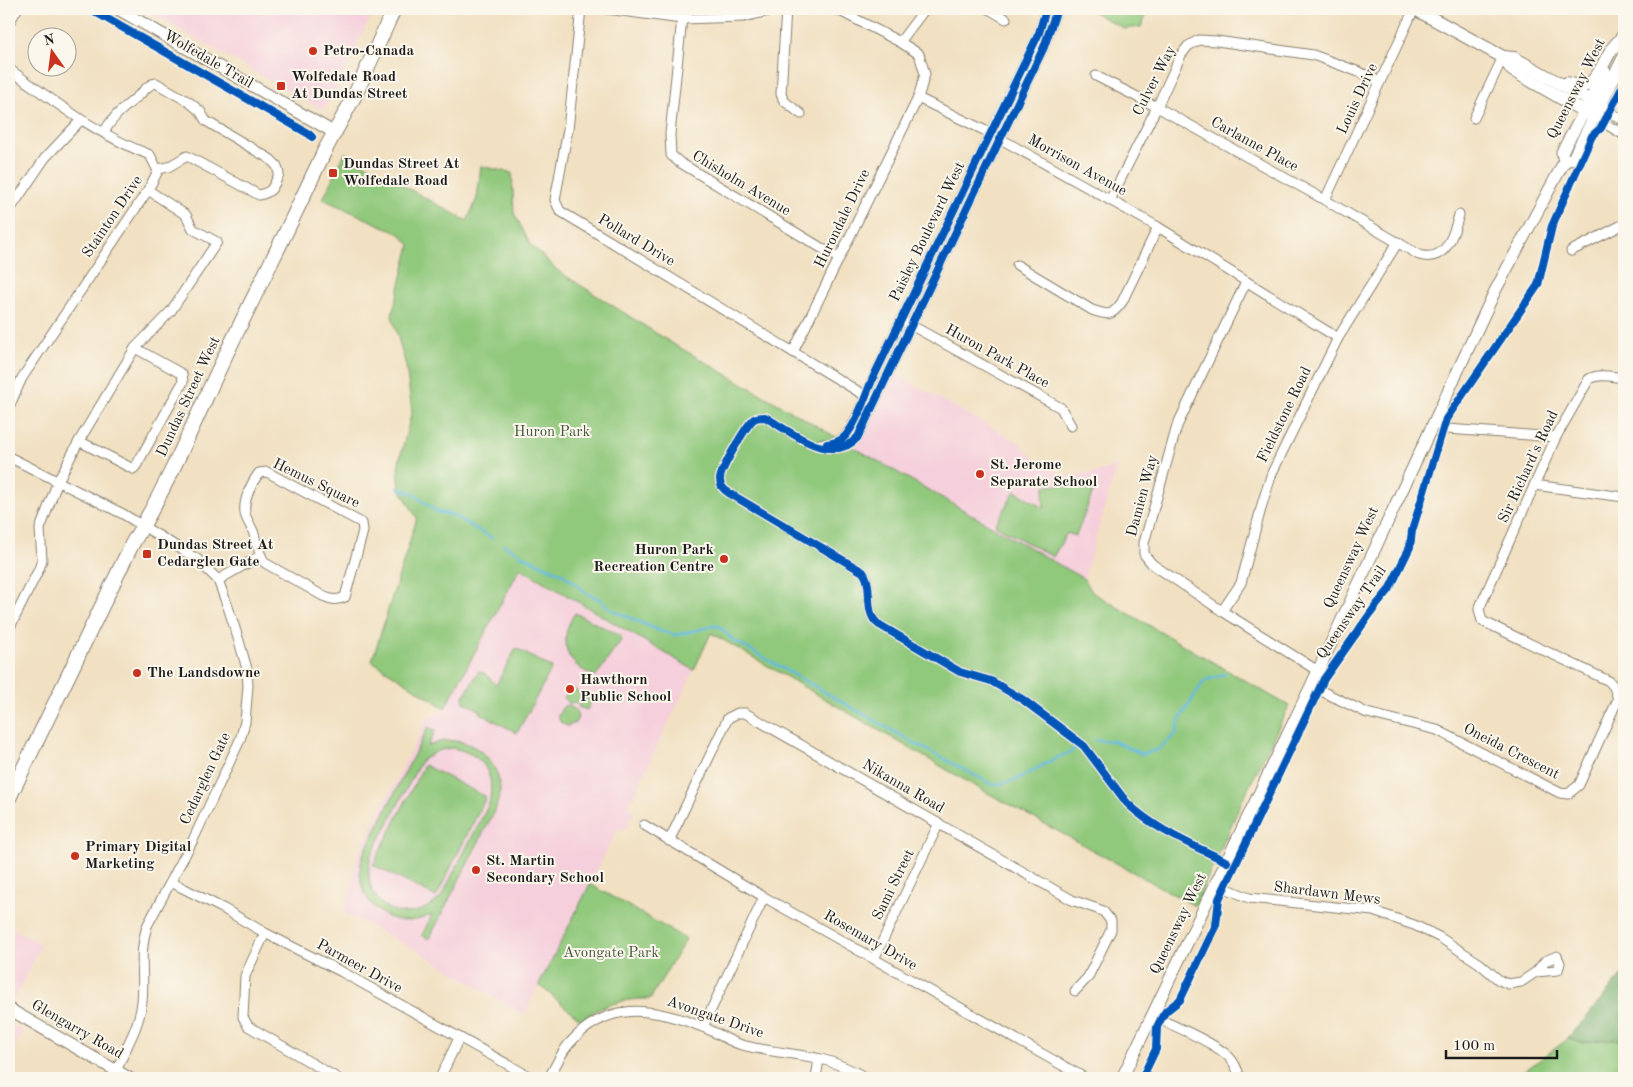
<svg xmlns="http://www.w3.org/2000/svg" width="1633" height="1087" viewBox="0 0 1633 1087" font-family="'Old Standard TT',serif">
<rect width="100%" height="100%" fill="#fbf7ec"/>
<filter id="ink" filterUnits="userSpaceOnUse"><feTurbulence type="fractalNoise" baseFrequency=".02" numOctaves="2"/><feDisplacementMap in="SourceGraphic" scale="10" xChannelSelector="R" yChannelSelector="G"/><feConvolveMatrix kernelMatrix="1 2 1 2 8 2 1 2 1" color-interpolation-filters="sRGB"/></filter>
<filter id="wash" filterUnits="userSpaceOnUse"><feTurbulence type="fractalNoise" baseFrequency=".0096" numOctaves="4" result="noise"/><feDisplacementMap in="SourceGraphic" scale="20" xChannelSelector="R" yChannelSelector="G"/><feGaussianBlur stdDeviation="1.12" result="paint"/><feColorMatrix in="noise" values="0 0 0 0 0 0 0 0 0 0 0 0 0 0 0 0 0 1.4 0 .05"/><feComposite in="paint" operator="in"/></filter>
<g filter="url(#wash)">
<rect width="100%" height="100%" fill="#f1e0c1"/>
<!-- built -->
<g fill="#f5cfdb">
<path d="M160,9h214l-38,81 -8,14 -7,5 -167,-94z"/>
<path d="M891,372l127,70 22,22 24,12 35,-4 18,-7 -33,114 -230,-132 12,-20z"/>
<path d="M519,568l175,102 -66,137 7,6 -7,7 -1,9 -9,-1 -94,187 -104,-63 -76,-39 14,-58 68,-134 19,-13z"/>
<path d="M9,926l32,19 -26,54 -6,-3z"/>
<path d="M9,1024l14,6 -14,28z"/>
</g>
<!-- green -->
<g fill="#90c87c" stroke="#56724c" fill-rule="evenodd">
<path d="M1087,9h62l-8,18 -16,2z"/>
<path d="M345,153l122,68 10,-23 4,-32 31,7 2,40 16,31 28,27 112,71 414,237 9,14 196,113 -47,95 -47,105 -222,-121 -262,-152 -17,37 -174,-102 -75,140 -73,-47 45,-143 -17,-29 -2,-23 14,-55 -6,-45 -14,-50 18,-71 -10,-11 -77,-35z"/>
<path d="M1092,483l3,4 -19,49 -9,-3 -14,24 -58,-32 20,-34 29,17 -1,-11 2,-11z"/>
<path d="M575,613l46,23 1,3 -26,37c-31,-10 -39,-36 -21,-63z"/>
<path d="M516,648l36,20 -35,65 -37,-20 1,-2 -17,-9 -1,-4 16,-27 7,3 10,11z"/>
<path d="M570,688l4,1 9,7 6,1 -1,3 3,1 -4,9 -9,-3 1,-2 -3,-2 -6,1 -6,-6z"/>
<path d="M567,705l9,5 2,8 -3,5 -8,3 -7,-4 -2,-7 5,-8z"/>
<path d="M428,727l7,4 -7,15c4,-1 10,-4 15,-5 30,-4 58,20 57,52 -1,5 -3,10 -4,15l-67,131 -7,-4 10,-20c-9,3 -17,6 -27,6 -26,-1 -46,-25 -45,-50 0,-5 2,-11 3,-16zM451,748c32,5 45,25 38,56l-48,93c-36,35 -83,8 -70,-41l50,-95 16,-10z"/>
<path d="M424,765l62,32 -50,100 -63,-32z"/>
<path d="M590,884l96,55 -36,60c-26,-1 -48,6 -69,21l-42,-35z"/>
<path d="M1624,973v105h-109l53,-39z"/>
</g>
<!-- forest -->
<path fill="#74ac6c" stroke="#486444" d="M1624,973v67h-21l-21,3 -14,-4z"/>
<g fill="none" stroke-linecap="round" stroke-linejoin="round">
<!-- stream -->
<g stroke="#64bae0" stroke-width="2.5">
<path d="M398,488l14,5 25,19 15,3 40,23"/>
<path d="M503,544l18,11 42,19 25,20 11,5 13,11 48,21 16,4 38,-9h5l14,14 181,103 79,42c24,-1 43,-18 66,-28 7,-3 11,-4 17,-9"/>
<path d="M1095,740l19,1 28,13 15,-4 19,-16 4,-15 22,-35 4,-4 19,-6"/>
</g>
</g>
</g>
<g filter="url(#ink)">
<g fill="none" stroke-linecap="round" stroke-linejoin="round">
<defs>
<g id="minor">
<path d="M581,9l-13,120 -13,71 5,11 314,190"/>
<path d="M607,9l75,10 62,-2 33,-8"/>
<path d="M683,9l-13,125 1,21 8,7 159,96"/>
<path d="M786,9l-5,85 3,7 17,13"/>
<path d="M989,9l17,10"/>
<path d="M1057,9l-13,38 -186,390c-26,29 -67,-5 -93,-20 -4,0 -8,0 -11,2 -7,5 -35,53 -34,61 0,6 4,10 9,13l134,79c11,15 0,40 15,52l82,48 31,9 31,18 62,47 43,57c28,27 66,42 100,59"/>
<path d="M900,42l25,-33"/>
<path d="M9,69c44,32 89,66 141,86l8,16 -10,19 -126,188 -13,29"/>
<path d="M1096,76l61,31 168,93 94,55c27,8 34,-19 40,-40"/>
<path d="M918,98l72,35 168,94 180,111"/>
<path d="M1600,106l24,15"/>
<path d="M1594,117l30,18"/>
<path d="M1474,118l29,-61"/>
<path d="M104,132c9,-16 19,-23 33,-35 7,-5 10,-13 19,-14l33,19 11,9 6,10 64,38 7,7 2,8c-6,13 -6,18 -20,21l-72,-39 -19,11 -10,2"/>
<path d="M1110,200l47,-93 24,-52 7,-9 11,-6 18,1 96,14 46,17 21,10"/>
<path d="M1325,200l89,-191"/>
<path d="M9,211l36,-53 36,-38"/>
<path d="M1571,251l53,-27"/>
<path d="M1017,265l75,45c17,6 20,6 30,-8l36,-75"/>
<path d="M1246,282l-69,144 -33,117v11l8,10 70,47 96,60"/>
<path d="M907,323l154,85 10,18"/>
<path d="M793,352l125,-254 7,-24 -6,-20 -19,-12 -64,-33"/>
<path d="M1433,423l14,6 109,8"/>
<path d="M79,441l54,28 3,-3 47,-84 -1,-8 -47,-26"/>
<path d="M820,444c8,0 16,-1 23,-6 12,-9 23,-45 30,-60l166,-345 7,-24"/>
<path d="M9,457l114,57 74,45 21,21 11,30 10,31 8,28 1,17 -3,36 -5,18 -47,100 -46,86c-9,29 -2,48 -5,76 -3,28 -20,50 -28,76"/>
<path d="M267,472l95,51 1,8 -18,66c-8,4 -13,3 -22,-1l-58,-33c-6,-9 -8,-18 -11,-29 -2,-7 -8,-14 -9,-21 -2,-13 7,-31 14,-40z"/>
<path d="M1534,485l90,12"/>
<path d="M218,580l42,-24"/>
<path d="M1222,611l19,-28 22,-82 9,-28 66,-135 60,-96"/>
<path d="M9,629l30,-60 3,-9 -2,-31 18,-48 21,-40 56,-93 36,-37 46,-69 -24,-13 -7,-14 -38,-25"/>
<path d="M1311,686l56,27 70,17 123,63 8,1 11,-9 39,-86 -4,-12 -5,-6 -127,-60 -3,-12 77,-172 33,-58c10,-6 24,-2 35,-1"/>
<path d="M644,825l120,72 321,181"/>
<path d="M669,841l59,-123 10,-5h7l327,187 31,11 8,10v9l-23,47 -13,14"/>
<path d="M171,882l53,27 41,24 77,39 190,106"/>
<path d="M1216,884l33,14 124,13 41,14 25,12 40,26 20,17 9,4 13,-2 15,-10 9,-11 12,-5 3,7 -2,7 -22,2"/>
<path d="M265,933l-20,43 -2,41 5,9 89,52"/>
<path d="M874,959l65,-136"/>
<path d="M1152,1016c20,9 62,26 77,41 6,6 9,14 11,21"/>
<path d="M703,1027l61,-130"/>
<path d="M440,1078l19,-40"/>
<path d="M549,1078c6,-11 11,-23 19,-33 39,-45 82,-38 132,-19 15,5 27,15 42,19 26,7 53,8 79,14 16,4 31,11 46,19"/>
<path d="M816,1078l3,-19"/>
</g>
<g id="tertiary">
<path d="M118,9l217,124"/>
<path d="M9,21l7,-12"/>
<path d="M1564,162l9,-4 21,-41"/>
<path d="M9,1009l120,69"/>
<path d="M1122,1078l189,-392 184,-395 69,-129 -2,-10 22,-40"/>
</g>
<g id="secondary">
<path d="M1415,9l88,48 11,1 86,48"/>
<path d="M1503,57l9,13 82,47 30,-60"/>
<path d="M1567,83l13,3 10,-2 8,-10 13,-24 12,-14"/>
<path d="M1587,108l18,-36"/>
</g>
<path id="primary" d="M9,798l123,-254c31,-51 55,-105 80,-160 24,-52 50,-103 75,-154l38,-80 30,-55 39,-86"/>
</defs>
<!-- minor casing -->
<use href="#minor" stroke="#867e6e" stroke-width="11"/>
<!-- tertiary casing -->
<use href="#tertiary" stroke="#867e6e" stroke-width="13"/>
<!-- secondary casing -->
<use href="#secondary" stroke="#867e6e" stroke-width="14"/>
<!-- primary casing -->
<use href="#primary" stroke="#867e6e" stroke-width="16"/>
<!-- minor -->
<use href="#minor" stroke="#fff" stroke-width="9"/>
<!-- tertiary -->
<use href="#tertiary" stroke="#fff" stroke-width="11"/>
<!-- secondary -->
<use href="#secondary" stroke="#fff" stroke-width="12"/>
<!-- primary -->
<use href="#primary" stroke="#fff" stroke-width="14"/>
<defs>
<g id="cycleway">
<path d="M90,9l219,125 3,3"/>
<path d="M1057,9l-13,38 -186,390c-26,29 -67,-5 -93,-20 -4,0 -8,0 -11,2 -7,5 -35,53 -34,61 0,6 4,10 9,13l134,79c11,15 0,40 15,52l82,48 31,9 31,18 62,47 43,57c28,27 66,42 100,59"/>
<path d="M827,444c6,-1 11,-2 15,-5 13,-9 24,-46 31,-61l166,-345 7,-24"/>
<path d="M1142,1078l14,-29 1,-22 5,-10 4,-6 14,-11 36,-75 3,-26 105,-220 51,-72 14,-17 21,-43 2,-16 34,-112 92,-134 14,-59 40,-90 9,-8 23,-44"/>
</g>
</defs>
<!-- cycleway casing -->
<use href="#cycleway" stroke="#fbf7ec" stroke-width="11"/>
<!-- cycleway -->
<use href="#cycleway" stroke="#0057b8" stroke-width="8"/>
</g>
</g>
<!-- markers -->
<g fill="#c8321e" stroke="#fbf7ec" stroke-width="2">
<circle cx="313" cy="51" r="5"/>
<rect x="276" y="81" width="10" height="10" rx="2.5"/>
<rect x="328" y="168" width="10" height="10" rx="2.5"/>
<circle cx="980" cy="474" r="5"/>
<rect x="142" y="549" width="10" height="10" rx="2.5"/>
<circle cx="724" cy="559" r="5"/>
<circle cx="137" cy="673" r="5"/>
<circle cx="570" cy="689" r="5"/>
<circle cx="75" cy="856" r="5"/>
<circle cx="476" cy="870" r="5"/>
</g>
<g text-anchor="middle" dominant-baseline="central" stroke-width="4" stroke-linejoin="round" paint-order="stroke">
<!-- poi labels -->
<g font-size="15" font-weight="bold" fill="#1c1c1c" stroke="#fbf7ec" text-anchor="start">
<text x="323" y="51">Petro-Canada</text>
<text x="291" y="77">Wolfedale Road<tspan x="291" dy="17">At Dundas Street</tspan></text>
<text x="343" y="164">Dundas Street At<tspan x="343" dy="17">Wolfedale Road</tspan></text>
<text x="990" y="465">St. Jerome<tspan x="990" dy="17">Separate School</tspan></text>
<text x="157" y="545">Dundas Street At<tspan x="157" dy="17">Cedarglen Gate</tspan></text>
<text x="714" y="550" text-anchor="end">Huron Park<tspan x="714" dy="17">Recreation Centre</tspan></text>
<text x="147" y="673">The Landsdowne</text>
<text x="580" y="680">Hawthorn<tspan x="580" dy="17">Public School</tspan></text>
<text x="85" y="847">Primary Digital<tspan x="85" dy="17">Marketing</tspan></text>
<text x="486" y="861">St. Martin<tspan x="486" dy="17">Secondary School</tspan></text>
</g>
<!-- street labels -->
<g font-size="15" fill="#1c1c1c" stroke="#fbf7ec">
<text transform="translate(208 60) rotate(30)">Wolfedale Trail</text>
<text transform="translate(1155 81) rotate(-63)">Culver Way</text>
<text transform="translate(1577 89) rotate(-63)">Queensway West</text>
<text transform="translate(1358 99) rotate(-65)">Louis Drive</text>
<text transform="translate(1254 145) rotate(29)">Carlanne Place</text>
<text transform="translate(1077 166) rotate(29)">Morrison Avenue</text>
<text transform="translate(741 184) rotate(31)">Chisholm Avenue</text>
<text transform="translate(113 217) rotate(-56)">Stainton Drive</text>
<text transform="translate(843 219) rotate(-64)">Hurondale Drive</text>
<text transform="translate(928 232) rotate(-64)">Paisley Boulevard West</text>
<text transform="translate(636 241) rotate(31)">Pollard Drive</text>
<text transform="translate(997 357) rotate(29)">Huron Park Place</text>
<text transform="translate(189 397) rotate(-65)">Dundas Street West</text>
<text transform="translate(1285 415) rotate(-64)">Fieldstone Road</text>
<text transform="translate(1529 467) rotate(-65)">Sir Richard's Road</text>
<text transform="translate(316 484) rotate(26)">Hemus Square</text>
<text transform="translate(1143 496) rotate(-75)">Damien Way</text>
<text transform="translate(1352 558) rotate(-65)">Queensway West</text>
<text transform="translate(1352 613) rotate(-55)">Queensway Trail</text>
<text transform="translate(1511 752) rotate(27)">Oneida Crescent</text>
<text transform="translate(206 779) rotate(-65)">Cedarglen Gate</text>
<text transform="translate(903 787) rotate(30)">Nikanna Road</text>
<text transform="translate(894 885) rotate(-64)">Sami Street</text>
<text transform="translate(1327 894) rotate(7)">Shardawn Mews</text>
<text transform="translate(1179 924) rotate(-64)">Queensway West</text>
<text transform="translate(870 941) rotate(30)">Rosemary Drive</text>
<text transform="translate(359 967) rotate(29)">Parmeer Drive</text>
<text transform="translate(715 1018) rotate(19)">Avongate Drive</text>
<text transform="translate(77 1030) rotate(30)">Glengarry Road</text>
</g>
<!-- park labels -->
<g font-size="15" fill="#45583e" stroke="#fbf7ec">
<text x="552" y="432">Huron Park</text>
<text x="611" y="953">Avongate Park</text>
</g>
</g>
<!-- margin -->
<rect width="1633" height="1087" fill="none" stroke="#fbf7ec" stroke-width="30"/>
<!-- north arrow -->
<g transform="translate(52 52) rotate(346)"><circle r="24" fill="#fbf7ec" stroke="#a29f99"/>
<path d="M0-4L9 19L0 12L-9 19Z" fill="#c8321e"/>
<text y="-8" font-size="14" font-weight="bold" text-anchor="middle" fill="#1c1c1c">N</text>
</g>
<!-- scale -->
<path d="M1446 1050v8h111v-8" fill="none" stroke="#1c1c1c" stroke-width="2.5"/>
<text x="1453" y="1050" font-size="15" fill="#1c1c1c" stroke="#fbf7ec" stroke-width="4" paint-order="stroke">100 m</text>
</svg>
